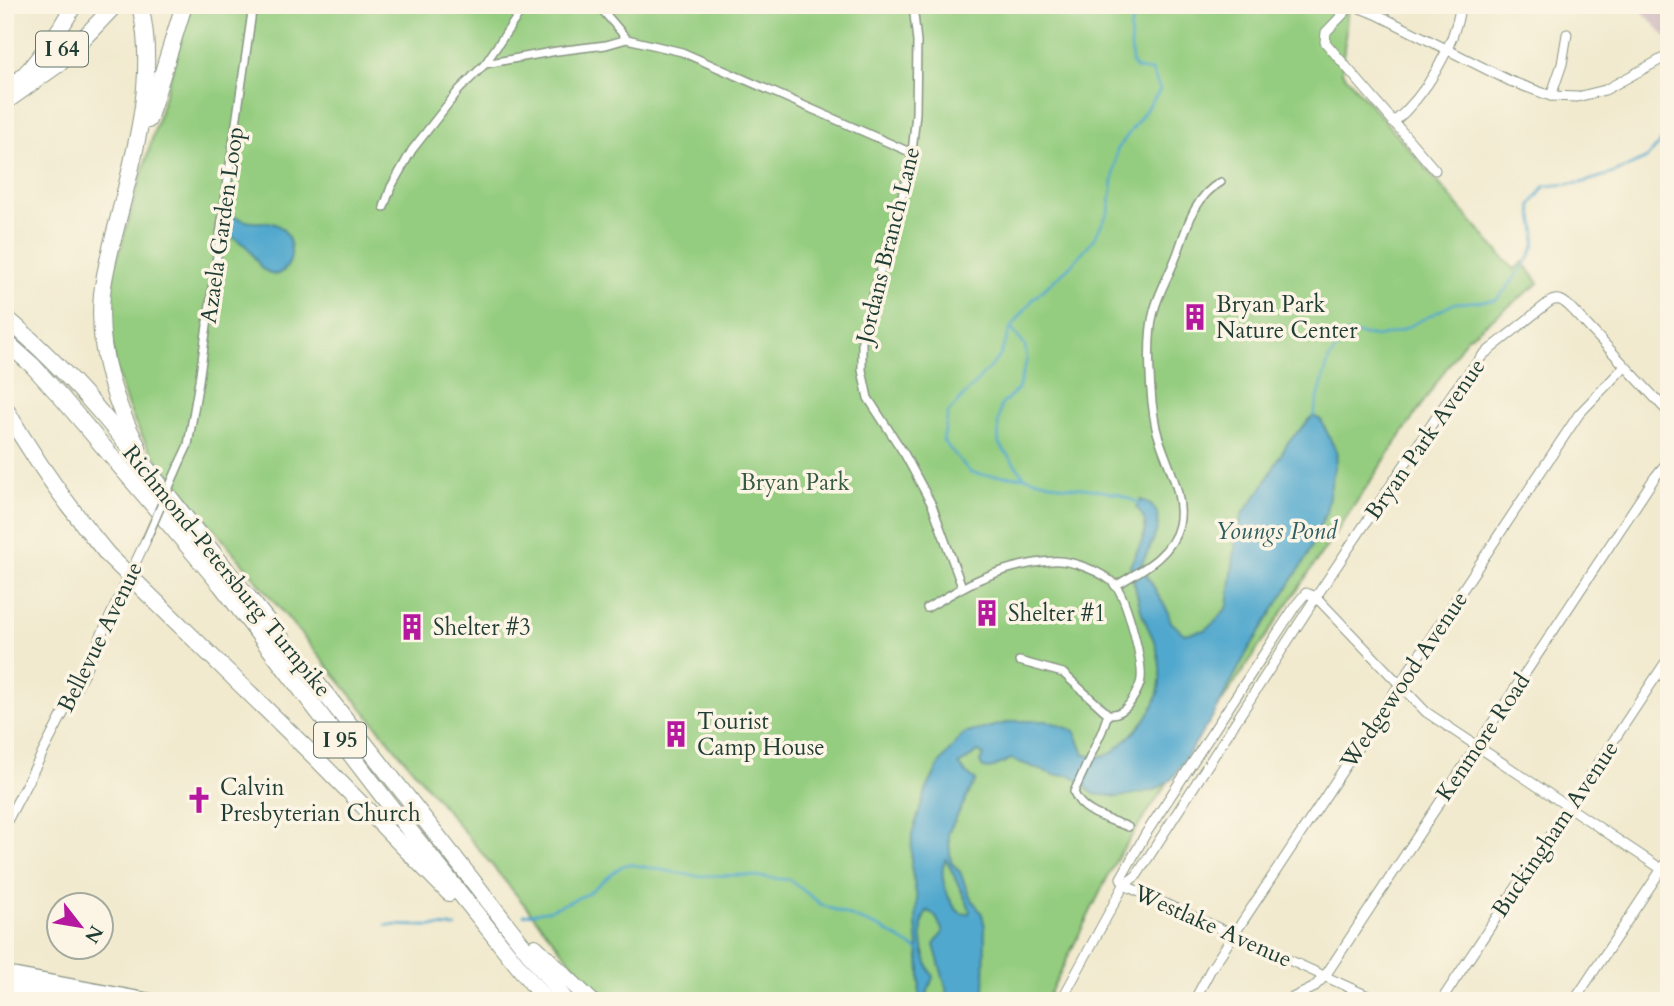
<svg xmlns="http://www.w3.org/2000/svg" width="1674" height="1006" viewBox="0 0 1674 1006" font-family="Cardo,serif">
<rect width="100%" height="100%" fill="#fcf5e5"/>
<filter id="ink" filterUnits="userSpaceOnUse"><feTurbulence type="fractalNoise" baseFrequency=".0143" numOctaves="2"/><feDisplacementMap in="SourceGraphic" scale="14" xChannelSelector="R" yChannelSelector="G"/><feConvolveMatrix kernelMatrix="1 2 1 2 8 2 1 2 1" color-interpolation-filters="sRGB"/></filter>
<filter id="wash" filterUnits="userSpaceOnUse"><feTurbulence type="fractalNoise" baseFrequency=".00686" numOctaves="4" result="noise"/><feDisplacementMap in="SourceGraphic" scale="28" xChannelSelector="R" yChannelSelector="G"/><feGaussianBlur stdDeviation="1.57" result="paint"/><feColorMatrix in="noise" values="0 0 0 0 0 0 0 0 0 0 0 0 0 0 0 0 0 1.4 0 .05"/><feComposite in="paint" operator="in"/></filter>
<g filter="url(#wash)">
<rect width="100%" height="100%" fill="#f1eacf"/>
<!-- industrial -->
<path fill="#d2bec2" d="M1618,5h51v36l-26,-29z"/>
<!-- green -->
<path fill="#95cd80" stroke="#5a855a" stroke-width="2" d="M191,5h1157l-6,67 172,198 9,-8 16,21 -73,56 -349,519 -71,143h-442l-450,-545c-37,-56 -50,-116 -41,-183z"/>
<!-- water -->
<g fill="#51a8ce" stroke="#387281" stroke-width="2" fill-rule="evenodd">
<path d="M231,216c7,1 14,6 21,6 10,1 18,-2 27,4 16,12 18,44 -5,49l-12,-6 -15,-22 -18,-13 -2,-3z"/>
<path d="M1313,416l8,4 16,33 -11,59 -19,45 -60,95 -32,61 -43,66 -17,11 -36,7 -25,-3 -23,-19h-16l-44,-16 -21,10 -7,-1 -3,-6 4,-7 -6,-3 -19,13 8,9 9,6 -28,53 3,29 9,10 9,23 13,19 3,13 -1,74h-65l1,-29 -4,-49 1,-24 -6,-33 1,-32 14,-43 14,-28 23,-29 51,-13h34l27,10 9,24c25,5 29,-3 46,-19 29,-27 37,-55 25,-93 -4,-10 -10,-20 -13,-30 -5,-16 -8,-32 -12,-47 9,-21 26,-39 6,-59l5,-7c33,11 10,45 0,65l26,45 4,12 13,12 21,-4 12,-10 11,-14 8,-66 6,-25 20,-27 26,-46zM946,859l24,50 -1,4 -7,1c-14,-9 -25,-41 -16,-55zM927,911c10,3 12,13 16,21l-9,13 13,46 -6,8h-8l-6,-5 6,-17c-9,-17 -17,-49 -6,-66z"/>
</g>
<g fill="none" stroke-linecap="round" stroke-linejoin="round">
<!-- stream -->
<g stroke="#51a8ce" stroke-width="2.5">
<path d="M1011,328l14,18 2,13 -9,30 -17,16 -3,19 1,20 26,33"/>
<path d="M1313,416l16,-57 20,-26 29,4 22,-6 55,-28 41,-3 11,-12 21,-28 7,-15 1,-12 -5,-28 14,-19 36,-3 33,-10 33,-15 13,-15 9,-16"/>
<path d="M1139,503l-21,-9 -27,-5 -29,-3 -36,-9 -42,-2 -14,-3 -27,-31 5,-28 52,-57 11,-28 23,-30 36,-32 23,-26 16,-29 8,-61 43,-60 -8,-19 -16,-2 -4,-6 -2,-34 9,-24"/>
<path d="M524,915l26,-5 37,-16 35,-28 7,-2 65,12 47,-1 49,5 32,25 59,23 37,22"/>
<path d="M386,925l70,2"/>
</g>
</g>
</g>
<g filter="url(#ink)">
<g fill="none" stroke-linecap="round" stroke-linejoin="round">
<defs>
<g id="pedestrian">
<path d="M598,5l29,34 55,13 230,101"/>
<path d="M913,5l4,37 -1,71 -4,40 -6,29 -44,152v36l6,28 37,57 27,50 30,82"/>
<path d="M485,64l72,-13 49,-6 21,-6"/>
<path d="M384,207l7,-20 21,-37 47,-60 26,-26 40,-59"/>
<path d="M181,460l7,-15 11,-64 54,-376"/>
<path d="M1115,586c25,-15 57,-30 64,-61 7,-32 -16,-67 -23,-97 -6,-29 -10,-89 -2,-117 5,-20 17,-39 24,-59 9,-26 17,-56 43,-70"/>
<path d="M927,608c11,-6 22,-13 33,-19 26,-15 62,-26 92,-28 17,-2 53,11 64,25 11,14 27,75 25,93 -1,9 -6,16 -11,24 -6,8 -12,12 -22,11l-45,-41 -44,-12"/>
<path d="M1108,714l-6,17 -28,61c7,21 35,27 54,35"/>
</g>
<g id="minor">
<path d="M1354,6l22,8 134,67 41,15 26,1 28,-7 64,-35"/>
<path d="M1354,6l-4,1 -24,25 -1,10 110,128"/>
<path d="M1551,96l11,-32 5,-30"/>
<path d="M1393,123c34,-29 60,-74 68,-118"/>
<path d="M5,825l73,-140 68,-145"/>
<path d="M1124,885l-3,-7 24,-43 151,-230 10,-12 10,4 110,115 243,162"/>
<path d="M1124,885l255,116"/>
<path d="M1061,1001l63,-116 13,-10 179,-278 138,-206 29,-36 65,-52c10,-7 16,-2 24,6l97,104"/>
<path d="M1194,1001l17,-32 368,-555 46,-48"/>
<path d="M1286,1001l27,-13 12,-12 330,-499 14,-17"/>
<path d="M1441,1001l228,-344"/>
<path d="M1574,1001l95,-143"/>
</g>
<g id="primary">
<path d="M5,974l145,27"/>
<path d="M5,986l76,15"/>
</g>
<g id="motorway">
<path d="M13,87c25,-25 44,-51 61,-82"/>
<path d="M5,102l55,-39 55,-58"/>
<path d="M148,120l36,-115"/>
<path d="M5,317c87,73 153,167 223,255 114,142 227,285 338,429"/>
<path d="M5,341l27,24 30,33 159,187 170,222 155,194"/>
<path d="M5,408c30,53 64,100 103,147"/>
<path d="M138,447c-25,-47 -41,-99 -36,-153 3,-27 11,-53 17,-78 17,-67 38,-142 21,-211"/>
<path d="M148,594l168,164 133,135"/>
<path d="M535,947l56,54"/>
</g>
</defs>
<!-- pedestrian casing -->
<use href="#pedestrian" stroke="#889482" stroke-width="10"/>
<!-- minor casing -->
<use href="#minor" stroke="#889482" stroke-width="11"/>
<!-- primary casing -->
<use href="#primary" stroke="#889482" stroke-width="17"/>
<!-- motorway casing -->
<use href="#motorway" stroke="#889482" stroke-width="18"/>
<!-- pedestrian -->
<use href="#pedestrian" stroke="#fff" stroke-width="7"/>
<!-- minor -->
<use href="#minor" stroke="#fff" stroke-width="9"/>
<!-- primary -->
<use href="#primary" stroke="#fff" stroke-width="14"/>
<!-- motorway -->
<use href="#motorway" stroke="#fff" stroke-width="16"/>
<defs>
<path id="pedestrian-bridge" d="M146,540l35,-80"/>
<path id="motorway-bridge" d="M108,555l40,39"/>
</defs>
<!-- pedestrian-bridge casing -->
<use href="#pedestrian-bridge" stroke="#889482" stroke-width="10" stroke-linecap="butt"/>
<!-- motorway-bridge casing -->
<use href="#motorway-bridge" stroke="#889482" stroke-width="18" stroke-linecap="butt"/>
<!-- pedestrian-bridge -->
<use href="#pedestrian-bridge" stroke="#fff" stroke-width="7"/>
<!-- motorway-bridge -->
<use href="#motorway-bridge" stroke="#fff" stroke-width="16"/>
</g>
</g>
<!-- icons -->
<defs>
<symbol id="building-bare" viewBox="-9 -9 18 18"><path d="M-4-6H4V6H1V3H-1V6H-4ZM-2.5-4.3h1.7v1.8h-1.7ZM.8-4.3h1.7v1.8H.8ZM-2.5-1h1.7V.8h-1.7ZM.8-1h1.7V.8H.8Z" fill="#b5179e" stroke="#fcf5e5" stroke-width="2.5" paint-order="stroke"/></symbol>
<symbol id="church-bare" viewBox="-9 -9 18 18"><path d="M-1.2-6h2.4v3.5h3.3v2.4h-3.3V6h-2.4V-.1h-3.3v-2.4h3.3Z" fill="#b5179e" stroke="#fcf5e5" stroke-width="2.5" paint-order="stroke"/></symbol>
</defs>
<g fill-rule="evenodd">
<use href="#building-bare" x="1176" y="298" width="38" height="38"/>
<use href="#building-bare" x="968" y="594" width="38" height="38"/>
<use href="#building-bare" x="393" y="608" width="38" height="38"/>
<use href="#building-bare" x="657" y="715" width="38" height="38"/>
<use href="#church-bare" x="180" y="781" width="38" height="38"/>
</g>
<g text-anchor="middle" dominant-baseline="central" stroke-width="7" stroke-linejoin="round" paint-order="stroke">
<!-- shield labels -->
<g fill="#fcf5e5" stroke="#617469" stroke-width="2">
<rect x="36" y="31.5" width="52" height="35" rx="5"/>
<rect x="314" y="722.5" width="52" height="35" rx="5"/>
</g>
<g font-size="21" font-weight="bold" fill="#1f3d34">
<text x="62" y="49">I 64</text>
<text x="340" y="740">I 95</text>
</g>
<!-- street labels -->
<g font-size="23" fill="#1f3d34" stroke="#fcf5e5">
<text transform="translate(222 225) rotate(-82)">Azaela Garden Loop</text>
<text transform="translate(888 245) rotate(-76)">Jordans Branch Lane</text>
<text transform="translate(1425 439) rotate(-55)">Bryan Park Avenue</text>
<text transform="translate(227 571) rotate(51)">Richmond-Petersburg Turnpike</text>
<text transform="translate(100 637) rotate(-64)">Bellevue Avenue</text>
<text transform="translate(1404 680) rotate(-56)">Wedgewood Avenue</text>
<text transform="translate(1483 737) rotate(-56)">Kenmore Road</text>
<text transform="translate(1555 829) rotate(-56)">Buckingham Avenue</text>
<text transform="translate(1213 926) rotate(24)">Westlake Avenue</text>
</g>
<!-- poi labels -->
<g font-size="23" fill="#1f3d34" stroke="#fcf5e5" text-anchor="start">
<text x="1216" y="304">Bryan Park<tspan x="1216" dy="26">Nature Center</tspan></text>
<text x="1008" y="613">Shelter #1</text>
<text x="433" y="627">Shelter #3</text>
<text x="697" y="721">Tourist<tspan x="697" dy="26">Camp House</tspan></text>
<text x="220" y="787">Calvin<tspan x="220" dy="26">Presbyterian Church</tspan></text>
</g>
<!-- park labels -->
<g font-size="23" fill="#375a43" stroke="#fcf5e5">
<text x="795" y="482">Bryan Park</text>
</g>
<!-- water labels -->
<g font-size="24" font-style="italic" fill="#2e5d62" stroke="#fcf5e5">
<text x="1276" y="531">Youngs Pond</text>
</g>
</g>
<!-- margin -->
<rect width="1674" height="1006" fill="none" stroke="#fcf5e5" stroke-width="28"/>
<!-- north arrow -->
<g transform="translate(80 926) rotate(121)"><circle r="33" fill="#fcf5e5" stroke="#a4ab9e" stroke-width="2"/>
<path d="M0-5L12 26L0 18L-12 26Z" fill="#b5179e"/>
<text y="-10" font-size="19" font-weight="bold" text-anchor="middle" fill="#1f3d34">N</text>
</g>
</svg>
